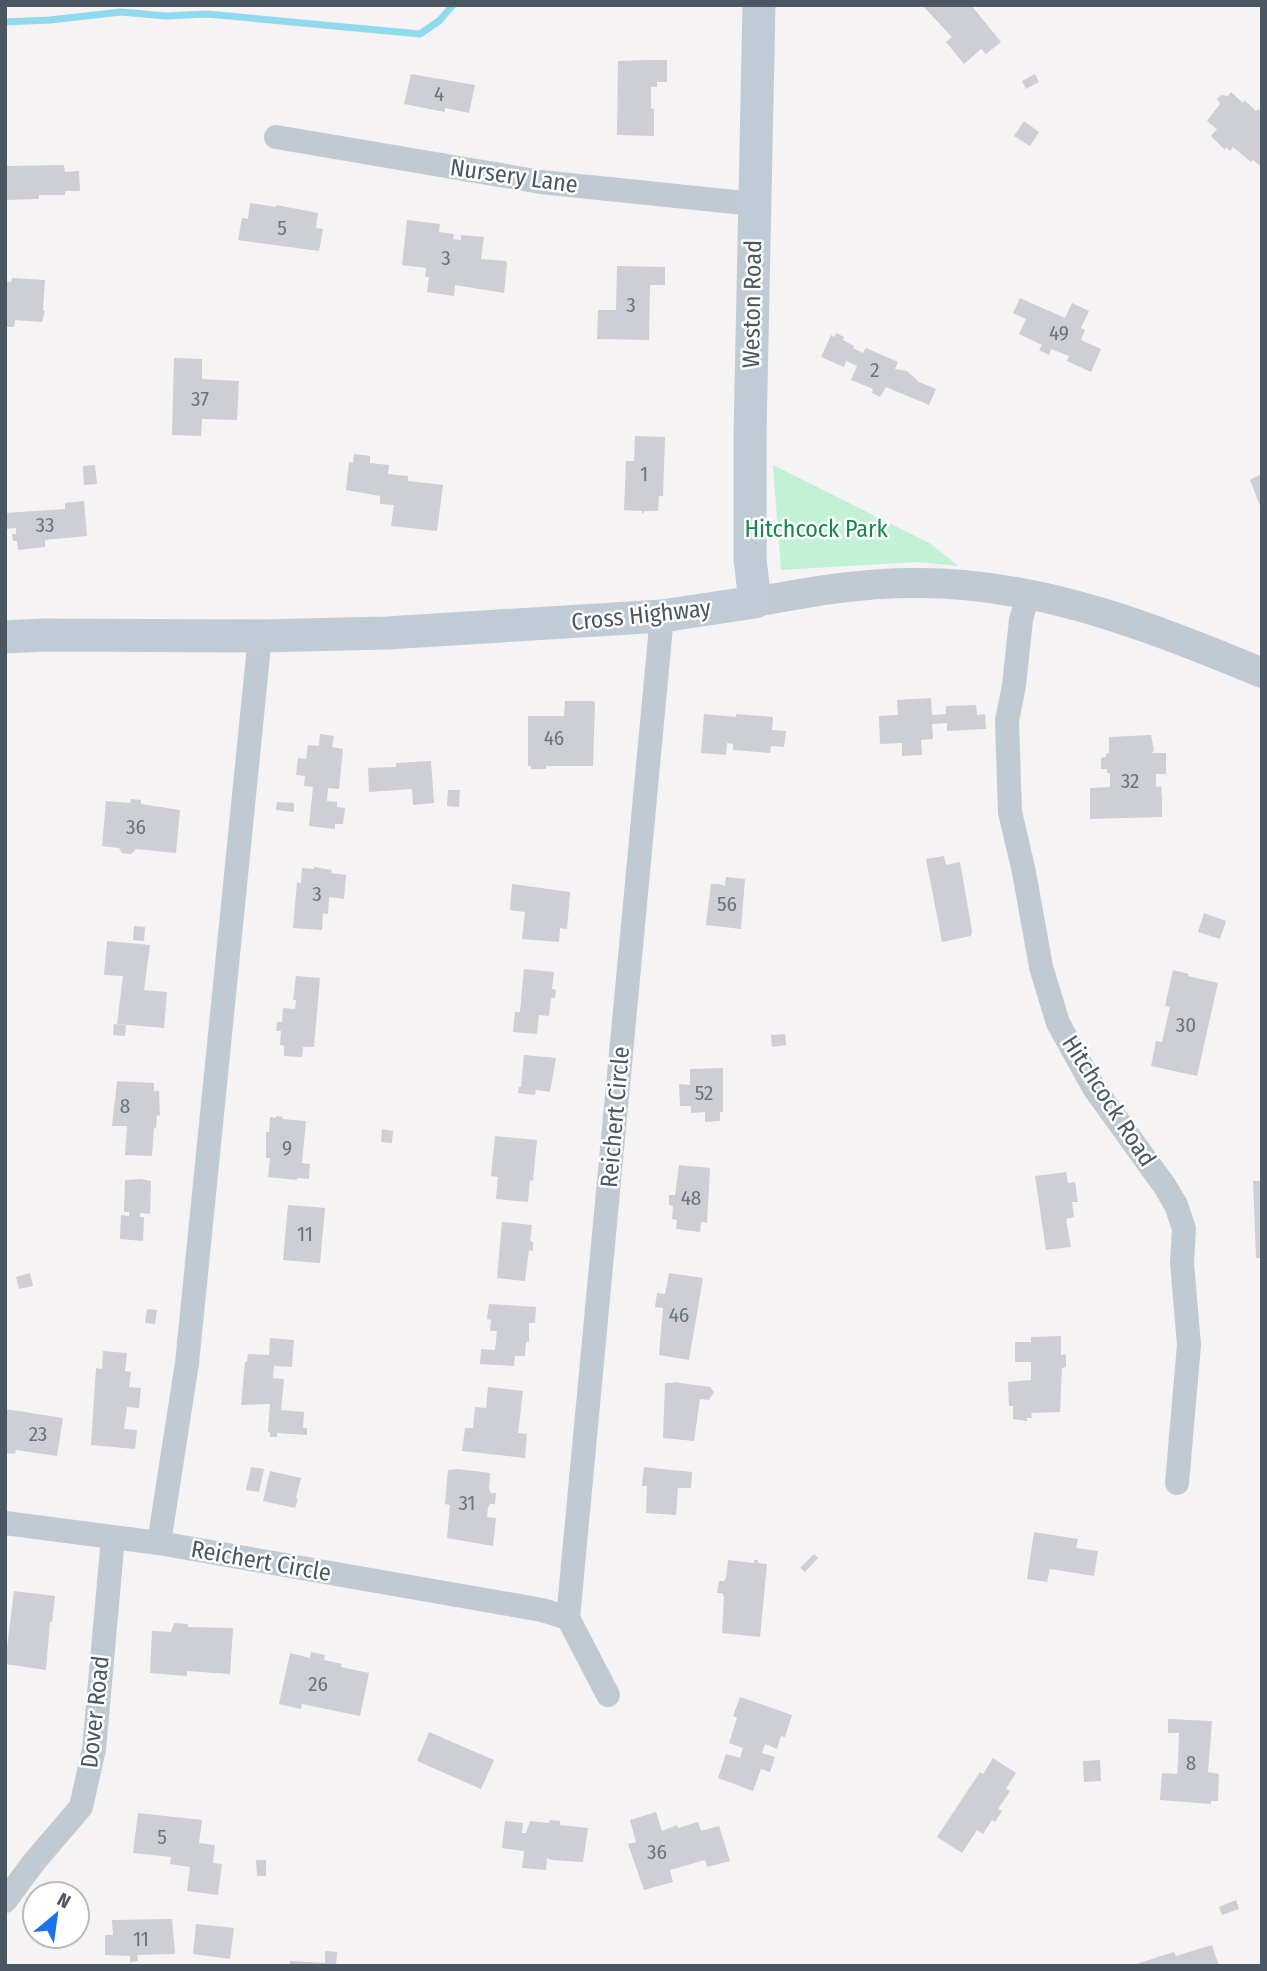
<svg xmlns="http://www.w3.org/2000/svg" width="1267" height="1971" viewBox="0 0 1267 1971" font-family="'Fira Sans Condensed',sans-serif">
<rect width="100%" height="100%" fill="#f5f3f3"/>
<!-- green -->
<path fill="#c3f1d5" d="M773,465l158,79 27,22 -41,-4 -136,8z"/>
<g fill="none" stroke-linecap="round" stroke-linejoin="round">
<!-- stream -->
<path stroke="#90daee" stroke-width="7" d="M5,22l45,-2 71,-8 45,4 41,-2 213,20 19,-13 14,-16"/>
</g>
<!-- building -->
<g fill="#cdcfd5">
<path d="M922,5h49l30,37 -15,12 -5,-5 -17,15 -18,-22 6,-5z"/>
<path d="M647,60h20v22h-10v5h-6v21l-5,-1 8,2v27l-37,-1 1,-74z"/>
<path d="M411,74l64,11 -6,28 -24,-5v4l-41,-8z"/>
<path d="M1035,74l4,8 -13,7 -4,-8z"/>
<path d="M1231,92l12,11 1,-3 12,11 2,-2 4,3v55l-9,-7 -2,2 -18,-15 -3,4 -4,-4 -1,3 -14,-14 6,-7 -10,-8 13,-17 -3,-5 4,-4 7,1z"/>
<path d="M1024,121l15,11 -9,14 -16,-10z"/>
<path d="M64,165l1,7 14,-1 1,20h-15v4h-26v4l-34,1 2,-34z"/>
<path d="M250,203l26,4v-2l42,8 -2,15 7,1 -4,22 -81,-11 4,-22 6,1z"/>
<path d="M407,220l33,4 -1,8 15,2 -1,5 8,1v-5l23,2 -3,22 25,2 1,3 -3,29 -49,-8 -1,11 -27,-4 2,-15h-4l1,-9 -24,-3z"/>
<path d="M617,266l48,1v18h-15l-1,55 -52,-1 1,-29h18z"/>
<path d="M12,278l33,2 -2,30 2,1 -3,11 -27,-2 -1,7h-9v-46l6,1z"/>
<path d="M1020,298l45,20 7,-15 17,8 -8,17 4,2 -4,10 20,9 -10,23 -24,-11 2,-5 -18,-7 -2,6 -10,-5 3,-5 -23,-11 7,-15 -13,-6z"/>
<path d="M836,333l8,4 -1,3 11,6 -1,2 10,5 3,-5 32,14 -3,7 12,2 12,11 17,7 -7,16 -43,-18 -6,10 -8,-4 1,-4 -22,-9 6,-14 -11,-5 -2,6 -23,-10 10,-22 4,2z"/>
<path d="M174,358l28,1v20l37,2 -2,39 -35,-1 -1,17 -29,-1z"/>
<path d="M635,436l30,1 -2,59h-4l-1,15h-13l-3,3v-3l-18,-1 2,-49h8z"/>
<path d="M354,454l16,2v7l19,2 -1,9 20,2v5l35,4 -6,46 -46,-5 3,-21 -14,-1v-8l-34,-6 3,-28 4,1z"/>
<path d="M95,465l2,19 -13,1 -1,-19z"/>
<path d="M1262,474v37l-12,-31z"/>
<path d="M84,501l3,35 -42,4v7l-27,3 -1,-9h-4l-1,-7h4v-6l-11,1v-16l60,-4v-6z"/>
<path d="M931,698l1,17 14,-1v-8l30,-1 1,10 8,-1 1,15 -39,2v-8l-15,1 1,15 -12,1 1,15 -20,1v-13l-22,1 -1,-28 19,-1 -1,-15z"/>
<path d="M565,701h28l2,2 -2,63h-47v3h-15v-3h-3v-50h36z"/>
<path d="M704,714l32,3v-3l37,3 -1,13 14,1 -2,16 -13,-1 -1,7 -37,-3v-6l-6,-1 -1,12 -25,-2z"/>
<path d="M320,734l14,2 -2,11 11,2 -4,40 -11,-1 -1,13 10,1v5l8,1 -2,16h-8v5l-26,-3 4,-39 -9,-1 1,-10 -9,-1 2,-17 8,1 2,-14 11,1z"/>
<path d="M1151,735l3,15 -2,3h14v21h-10v13l5,-1 1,12v19l-72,2v-31l20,-1v-14h-3v-4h-6v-11l5,-1v-3l3,-1v-16z"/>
<path d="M431,761l3,42 -21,2 -1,-16 -43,3 -1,-24 28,-1v-4z"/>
<path d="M448,790h12l-1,17 -12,-1z"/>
<path d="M131,799l10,1v4l39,6 -4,43 -40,-4 -5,5 -9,-1 -3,-5 -17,-2 4,-45 24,2z"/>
<path d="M277,802l17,1v9l-18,-2z"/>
<path d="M944,856l2,9 14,-3 12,69 -1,5 -29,6 -16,-83z"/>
<path d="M314,867l18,3 -1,3 15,2 -2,24 -15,-2 -1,17 -5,-1 -1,17 -29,-2 4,-46 4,1 1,-15 12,1z"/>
<path d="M726,877l19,2 -4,50 -35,-4 5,-41h8l6,2z"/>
<path d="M512,884l58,8 -3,37 -7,-1 -1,14 -37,-3 3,-27 -15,-2z"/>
<path d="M1204,913l22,8 -6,18 -22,-7z"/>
<path d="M134,926l11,1 -1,14 -11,-1z"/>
<path d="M107,941l43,4 -6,45 23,2 -3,36 -47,-4 6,-48 -19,-1z"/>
<path d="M524,969l30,3 -2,17 4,1 -1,8h-4l-2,18 -10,-1 -2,19 -24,-2 2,-20h5z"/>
<path d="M1173,970l16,4 -1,2 30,7 -21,93 -46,-10 5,-25 6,1 8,-35 -5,-1z"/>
<path d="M296,976l24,2 -6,69h-11l-1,10 -18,-1v-10l-4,-1 1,-14h-5l1,-9h5l1,-14 12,1 1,-9h-3z"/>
<path d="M114,1024l12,1 -1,11 -12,-1z"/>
<path d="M785,1034l1,11 -14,2 -1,-12z"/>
<path d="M524,1055l32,3 -6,34 -14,-2 -1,5 -17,-2 1,-6h2z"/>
<path d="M723,1068v44h-3v9l-15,1v-10l-14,1v-7h-11l-1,-22 11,1v-16z"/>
<path d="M117,1081l37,2v8h5l1,25 -3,-1 -1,13h-2l-2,28 -27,-1 2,-29h-15z"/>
<path d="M276,1116l7,1 -1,2 24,2 -4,42 8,1 -1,15 -12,-1v2l-29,-3 2,-19h-4v-26h3l1,-15 6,1z"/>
<path d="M382,1129l11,2 -1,12 -11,-1z"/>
<path d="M495,1136l42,4 -4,41 -3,-1 -2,22 -32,-3 2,-22 -7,-1z"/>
<path d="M679,1165l31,3 -3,55 -6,-1 -1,10 -24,-3 1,-9 -5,-1 1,-13 -4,-1v-10h6z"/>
<path d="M1066,1172l2,11 7,-1 3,20h-6l2,15 -8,2 5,28 -25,3 -11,-74z"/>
<path d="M141,1179l10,2 -1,33 -10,-1v4h4l-1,24 -23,-2 1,-24 8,1v-4h-5l1,-32z"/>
<path d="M1253,1181h9v77h-6z"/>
<path d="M288,1205l37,3 -5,55 -37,-3z"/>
<path d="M502,1222l30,3 -2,16 3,1v9l-4,-1 -4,31 -28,-3z"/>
<path d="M30,1273l3,13 -14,3 -3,-12z"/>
<path d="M669,1273l34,5 -14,82 -30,-5 4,-47 -8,-1 2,-14 8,1z"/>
<path d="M489,1304l47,3 -1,16h-6v19h-3l-1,14h-10l-1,10 -34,-2 1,-15 14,1 2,-19h-7l1,-11 -4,-1z"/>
<path d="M147,1309l10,1 -2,14 -10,-1z"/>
<path d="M1061,1336v19l5,-1v13l-4,1 -2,44 -29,1 1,5h-5v3l-14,-2v-13h-4l-1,-24 23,-2v-18h-16v-20h16v-5z"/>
<path d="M270,1338l24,2 -2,27 -18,-1 -1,12 11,1 -3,31 23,2 -1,16h4v7l-30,-2v4h-7v-5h-2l2,-28 -29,1 4,-43h2l1,-8 21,1z"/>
<path d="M103,1351l24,2 -2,18 6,1 -2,15 12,1 -2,20 -12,-1 -3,22 13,1 -2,19 -44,-4 5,-77 6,1z"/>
<path d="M673,1382l37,5 4,5 -5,8 -9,-1 -6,42 -31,-3 2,-55h8z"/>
<path d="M488,1387l35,4 -5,42 9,1 -2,24 -63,-7 3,-23h8l2,-21 11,1z"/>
<path d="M5,1409l58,9 -6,38 -41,-6 -1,4 -10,-1z"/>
<path d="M251,1467l13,2 -5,23 -13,-2z"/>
<path d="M644,1467l48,5 -1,16h-13l-2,27 -30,-2 1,-27h-5z"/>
<path d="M458,1469l32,4 -1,16 2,4h5l-1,11h-5l-2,3 -1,10 9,1 -3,28 -46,-8 3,-33 -5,-1 3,-34z"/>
<path d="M270,1471l31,7 -5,20 2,1 -3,9 -32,-7z"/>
<path d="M1034,1532l44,7 -2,9 22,3 -4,25 -44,-7 -3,13 -20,-3z"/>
<path d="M814,1554l4,4 -13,14 -5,-4z"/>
<path d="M728,1560l26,3v-3h4v3l9,1 -7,73 -38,-4 2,-36 -2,-4h-5l2,-12h5l2,-3z"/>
<path d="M14,1591l41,5 -3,26h-2l-4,48 -41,-6z"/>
<path d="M174,1623l14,1v3l45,1 -3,46 -43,-3v5l-37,-3 2,-42 19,1z"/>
<path d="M311,1652l14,3 -1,5 18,4 -1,3 28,6 -9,43 -58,-12 -1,5 -22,-5 11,-51 20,5z"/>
<path d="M740,1697l52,18 -7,22 -4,-1 -4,13 -12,-5 -3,9 13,4 -5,15 -9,-3 -8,22 -35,-13 8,-24 14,4 3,-10 -14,-5 8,-25 -4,-2z"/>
<path d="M1168,1719l44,2 -4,51 11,2 -1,27h-7v3l-51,-4 2,-27 15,1 1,-11 1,-30h-11z"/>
<path d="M429,1732l65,28 -13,29 -64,-28z"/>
<path d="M993,1758l23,15 -10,16 4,2 -12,18 4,2 -7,11 -3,-2 -9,14 -6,-4 -15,23 -25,-16 43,-65 3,2z"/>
<path d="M1100,1760l1,21 -17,1 -1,-21z"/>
<path d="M656,1812l6,19 15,-6 1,3 20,-6 3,9 18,-5 11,35 -23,6 -2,-7 -35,10 3,12 -29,8 -16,-46 8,-2 -6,-22z"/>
<path d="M138,1813l64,7 -3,23 16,2 -2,18 9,1 -4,31 -31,-4 3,-24 -20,-3 1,-7 -38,-4z"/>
<path d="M550,1820l10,1v4l28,3 -5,34 -31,-2 -5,-2 -1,12 -24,-2 2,-17 -22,-3 3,-27 18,2 -1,10h4l4,-12 19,2z"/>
<path d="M256,1860h10v16h-9z"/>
<path d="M1236,1900l3,9 -17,6 -3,-8z"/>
<path d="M172,1919l3,35 -38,1 1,6 -8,1v-6l-25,-1v-20h8l-1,-15z"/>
<path d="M196,1924l38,4 -4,31 -37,-5z"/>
<path d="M1212,1945l7,21h-89l44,-14 2,4z"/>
<path d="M325,1951l12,1 -1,14h-47l1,-5 35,2z"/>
</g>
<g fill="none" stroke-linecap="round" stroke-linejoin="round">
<!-- minor -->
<g stroke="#c1cad2" stroke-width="24">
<path d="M276,137l265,45 213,22"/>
<path d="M1028,594l-7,26 -7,65 -7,36 3,91 14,60 17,95 17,56 36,65 70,97 12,20 8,24 -2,34 7,82 -12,138"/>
<path d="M5,1523l154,20 383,67 26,8"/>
<path d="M159,1543l28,-180 73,-727"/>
<path d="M608,1695l-40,-77 94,-1002"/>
<path d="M5,1901l29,-39 47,-55 13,-58 19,-211"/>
</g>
<!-- tertiary -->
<path stroke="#c1cad2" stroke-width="30" d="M755,602c54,-10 109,-20 164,-19 120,0 234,44 343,90"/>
<!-- secondary -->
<path stroke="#c1cbd6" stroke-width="33" d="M5,637l38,-2 217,1 127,-3 275,-17 93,-14 -5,-43v-124l9,-430"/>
</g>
<g text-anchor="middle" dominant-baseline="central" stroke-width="5" stroke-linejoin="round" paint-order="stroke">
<!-- number labels -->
<g font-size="21" fill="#6b747e">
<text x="439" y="94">4</text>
<text x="282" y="228">5</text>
<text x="446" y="258">3</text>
<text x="631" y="305">3</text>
<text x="1059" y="333">49</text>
<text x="875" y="370">2</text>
<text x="200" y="399">37</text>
<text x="644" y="474">1</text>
<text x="45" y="525">33</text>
<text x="554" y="738">46</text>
<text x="1130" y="781">32</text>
<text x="136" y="827">36</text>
<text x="317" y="894">3</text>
<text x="727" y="904">56</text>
<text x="1186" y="1025">30</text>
<text x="704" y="1093">52</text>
<text x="125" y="1106">8</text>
<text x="287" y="1148">9</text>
<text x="691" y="1198">48</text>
<text x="305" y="1234">11</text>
<text x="679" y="1315">46</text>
<text x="38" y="1434">23</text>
<text x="467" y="1503">31</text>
<text x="318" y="1684">26</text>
<text x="1191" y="1763">8</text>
<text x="162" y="1837">5</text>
<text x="657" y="1852">36</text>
<text x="141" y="1939">11</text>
</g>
<!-- street labels -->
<g font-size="24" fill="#4a5661" stroke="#fff">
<text transform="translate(514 176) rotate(8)">Nursery Lane</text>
<text transform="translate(752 304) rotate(-89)">Weston Road</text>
<text transform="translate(641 615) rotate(-6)">Cross Highway</text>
<text transform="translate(1109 1101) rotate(57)">Hitchcock Road</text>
<text transform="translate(615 1117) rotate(-85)">Reichert Circle</text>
<text transform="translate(261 1561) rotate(10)">Reichert Circle</text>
<text transform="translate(95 1712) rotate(-84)">Dover Road</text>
</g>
<!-- park labels -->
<g font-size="24" fill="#17864f" stroke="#fff">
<text x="816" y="529">Hitchcock Park</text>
</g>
</g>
<!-- border -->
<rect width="1267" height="1971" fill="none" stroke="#4a5661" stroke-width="14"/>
<!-- north arrow -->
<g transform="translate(56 1915) rotate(29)"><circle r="33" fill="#ffffff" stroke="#b7bbc0" stroke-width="2"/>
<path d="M0-5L12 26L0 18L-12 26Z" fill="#1a73e8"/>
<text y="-10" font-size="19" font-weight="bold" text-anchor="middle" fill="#4a5661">N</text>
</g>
</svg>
